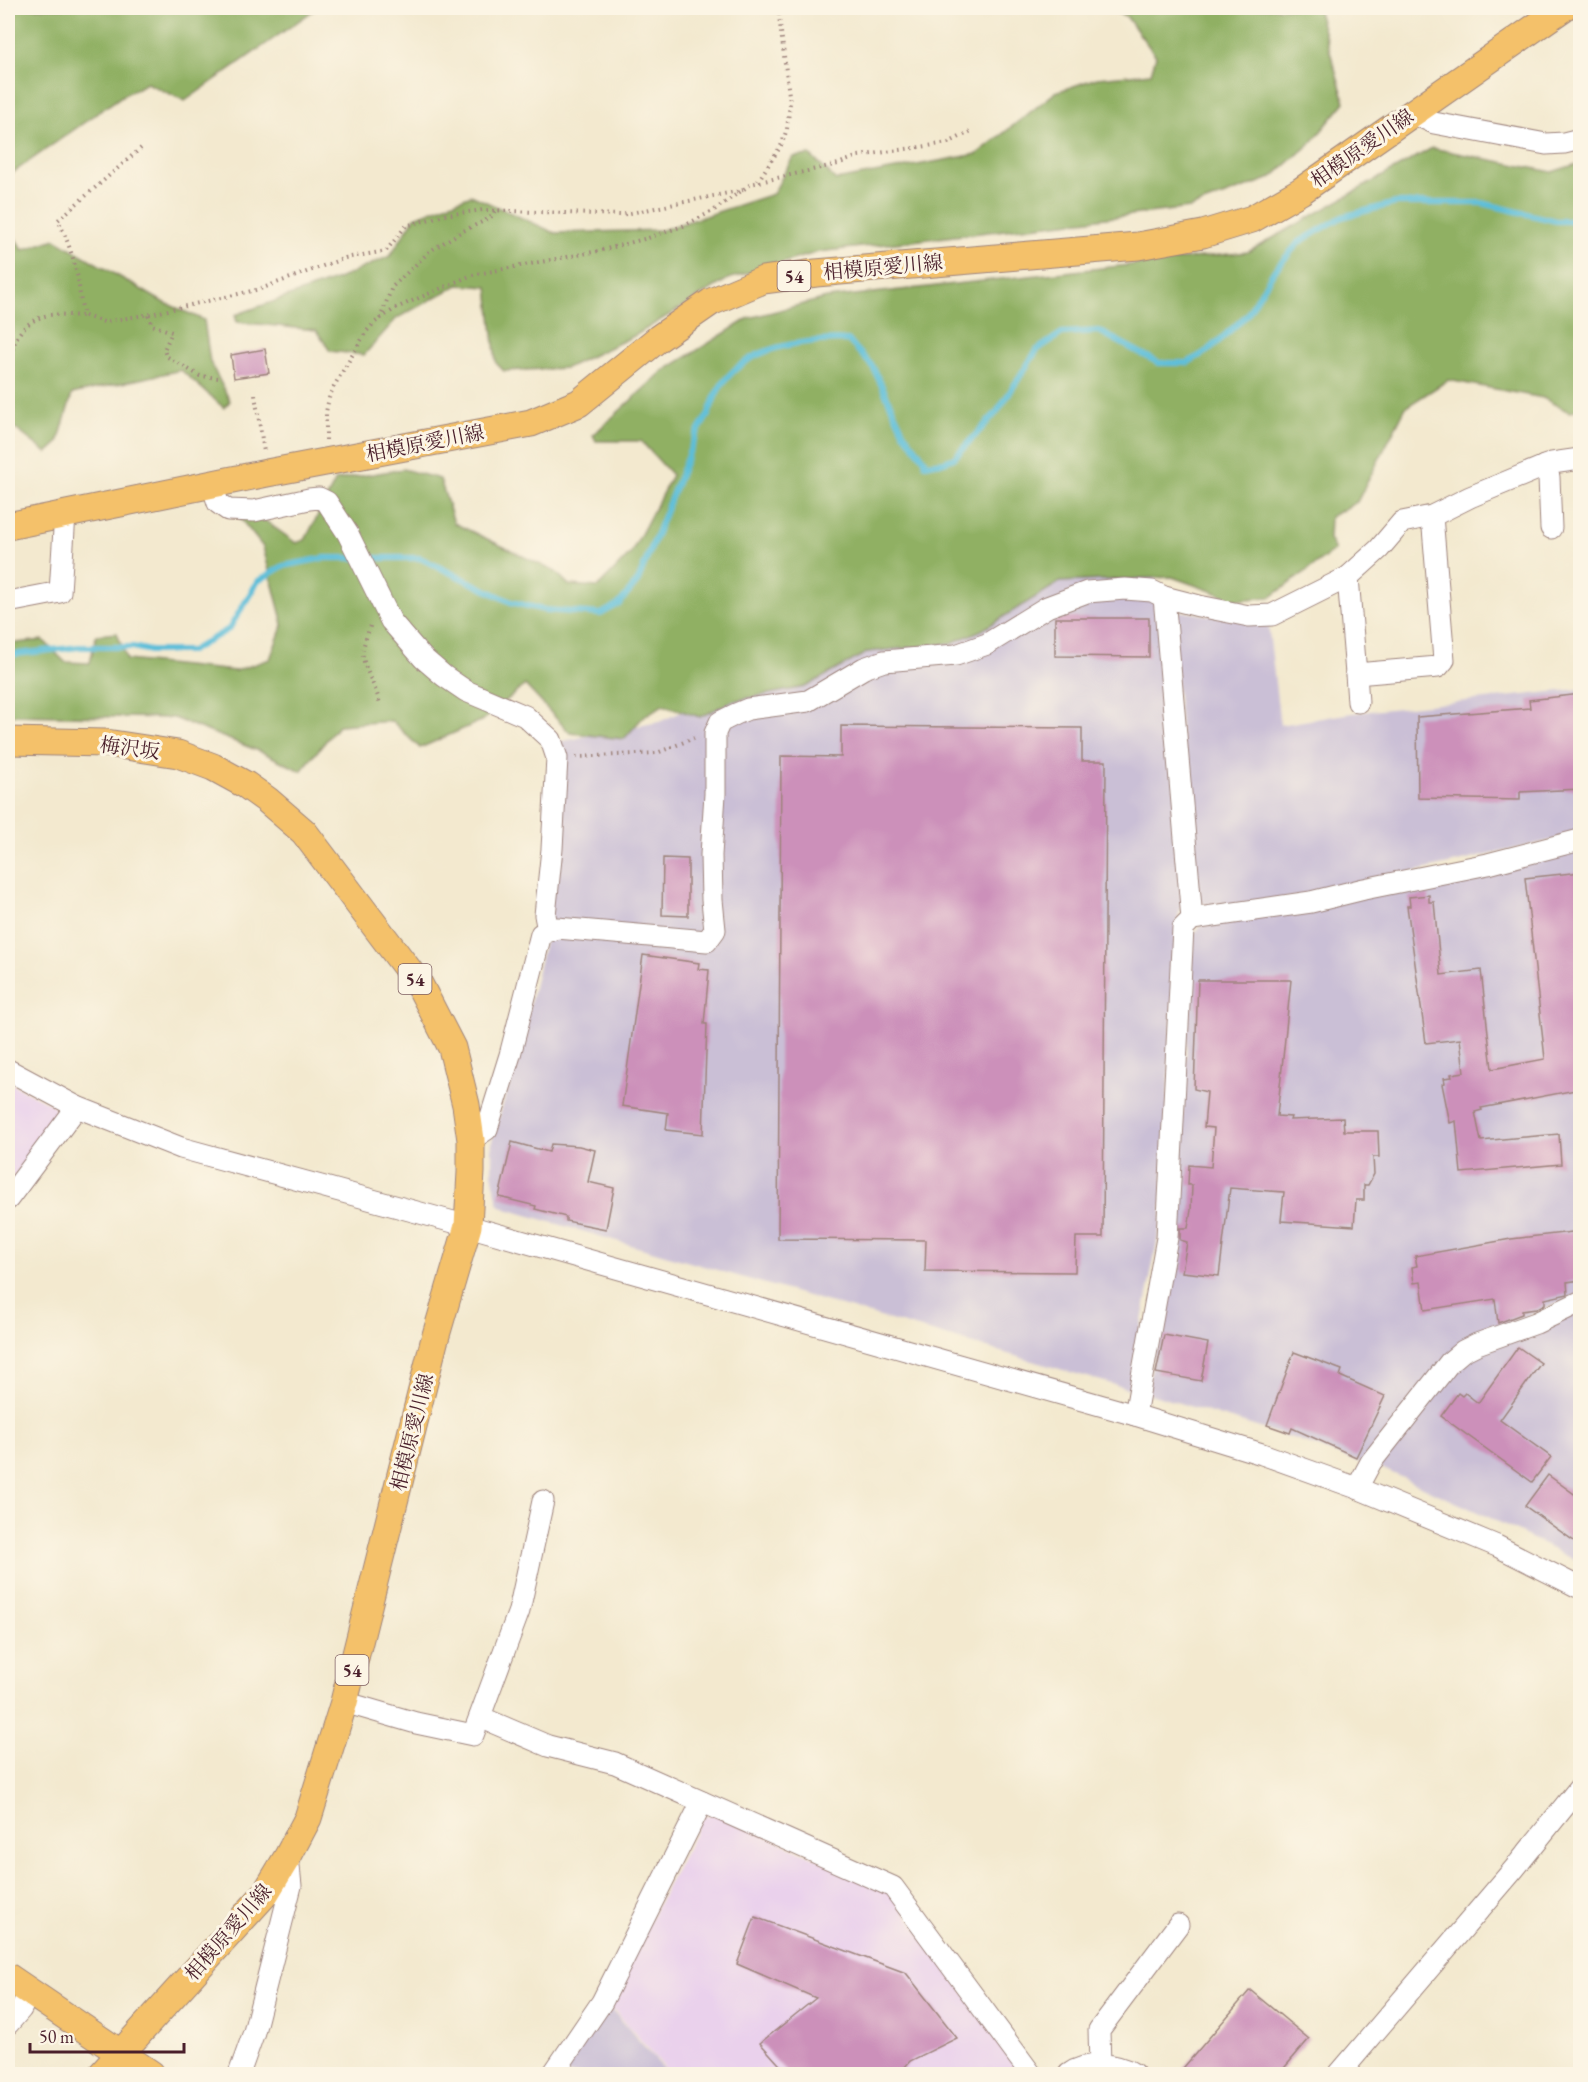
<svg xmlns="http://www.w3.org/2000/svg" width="1588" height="2082" viewBox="0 0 1588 2082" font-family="'EB Garamond','Noto Serif JP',serif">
<rect width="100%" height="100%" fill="#fcf5e5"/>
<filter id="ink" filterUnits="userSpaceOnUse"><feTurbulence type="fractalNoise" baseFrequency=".0167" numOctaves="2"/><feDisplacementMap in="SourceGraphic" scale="12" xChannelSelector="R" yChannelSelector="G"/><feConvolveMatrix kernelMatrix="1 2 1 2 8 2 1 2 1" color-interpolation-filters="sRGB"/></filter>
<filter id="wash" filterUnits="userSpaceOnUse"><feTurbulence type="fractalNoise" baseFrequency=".008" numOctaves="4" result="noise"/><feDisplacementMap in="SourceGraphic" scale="24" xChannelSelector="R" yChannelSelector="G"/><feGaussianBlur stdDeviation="1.35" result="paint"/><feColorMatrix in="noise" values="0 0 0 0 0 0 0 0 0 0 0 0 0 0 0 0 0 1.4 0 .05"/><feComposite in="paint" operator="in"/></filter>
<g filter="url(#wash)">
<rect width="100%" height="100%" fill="#f3e9cf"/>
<!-- built -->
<g fill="#ead1ec">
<path d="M8,1082l46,24 3,13 -49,65z"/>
<path d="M714,1813l176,78 133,183h-353l-55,-63 -9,-5 97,-189z"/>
</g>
<!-- industrial -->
<g fill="#cabfd6">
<path d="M1058,574l97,5 30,312 -8,30 -16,300 -32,168 -623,-180 -8,-5 -6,-31v-32l26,-86 27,-114 13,-199 101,-20 74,-33z"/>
<path d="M1170,610l98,13 12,102 72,-12 228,-24v145l-268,61 -83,11 -5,-3 -19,2 -9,-6z"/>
<path d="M1580,849v445l-116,48 -102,122 -63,-24 -152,-47 29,-161 17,-297 8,-9z"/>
<path d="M1580,1311v252l-83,-42 -120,-55 86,-107z"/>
<path d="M605,2006l9,6 54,62h-107z"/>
</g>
<!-- forest -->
<g fill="#90b064" stroke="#6d6848" stroke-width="1.5">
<path d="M8,8h309l-132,93 -38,-18 -25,13 -114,80z"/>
<path d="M1102,8h215l28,94 -32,39 -42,37 -81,30 -371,44 -91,27 -92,56 -70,33 -62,3 -8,-8 -8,-76 -30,-2 -61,33 -33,37 -34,-4 -14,-21 -79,-8 -2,-7 103,-36 52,-23 25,-39 56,-22 84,38 107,-3 111,-36 20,-37 17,-2 26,25 141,-26 79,-62 41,-14 54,-5 5,-17 -30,-40z"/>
<path d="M1432,148l120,24 28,-9v246l-11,3 -26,-14 -95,-18 -42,27 -49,95 -27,15 -1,22 6,11 -64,47 -35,3 -64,-23 -112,5 -78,48 -31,13 -83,9 -63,35 -73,14 -32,16 -37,-12 -19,11 -20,23 -54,-6 -45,-48 -42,35 -63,28 -28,-27 -53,4 -38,46 -37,-18 -90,-35 -166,-3v-71l35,-4 22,22 25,1 6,-28 21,-2 10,27 108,11 35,-12 13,-35 -20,-77 -23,-29 9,-9 47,34 9,-3 31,-60 67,-11 37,10 14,44 102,49 13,13 29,2 33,-34 41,-78 -31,-34h-45l-3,-6 69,-63 87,-54 78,-20 421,-46z"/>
<path d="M8,228l15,22 32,-11 106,62 43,19 6,42 20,39 -6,7 -43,-38 -109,24 -14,49 -11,10 -39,-30z"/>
</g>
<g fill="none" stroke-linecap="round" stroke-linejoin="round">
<!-- stream -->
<g stroke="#5bbed9" stroke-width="6">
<path d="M365,558h55l91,44 34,8 56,4 18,-10 19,-23 58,-146c4,-7 8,-13 12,-20 4,-9 6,-18 11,-26 26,-44 83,-49 129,-49l25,27 31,66 21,27v4l19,-2 10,-4 43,-46 40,-62 25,-17 37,-2 60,32h28l22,-13 38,-35 27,-44 25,-29 43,-25 54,-14h86l74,18h24"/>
<path d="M8,655l71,-8h54l17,4h41l38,-22 29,-48 25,-15 41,-8h31"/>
</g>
</g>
<g id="blocks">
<!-- building -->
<g fill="#cc90ba">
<path d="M265,349l4,24 -35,5 -3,-23z"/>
<path d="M1055,618h94v39l-94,-1z"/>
<path d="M1581,694v95l-61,3v8l-102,-2 -1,-81 113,-9 -1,-8z"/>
<path d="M841,726l241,2v33h24l-3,476h-27l-1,35 -150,-1 1,-31 -148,-1 3,-483 60,1z"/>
<path d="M663,858l25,1v57l-26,-1z"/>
<path d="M1581,872v217l-100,19 1,2 -7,2 6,29 78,-7 2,30 -100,9 -5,-52 -6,2 -8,-39 3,-1 -1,-5 8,-1 -1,-3 13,-2 -4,-33 -34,4 -19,-137h3l-1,-9 20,-2v7h5l7,73 40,-5 11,99 53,-10 -20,-181z"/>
<path d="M643,955l56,8 -1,6 11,1 -5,54h3l-4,110 -37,-4 2,-17 -46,-7z"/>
<path d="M1198,980h93l-14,136 14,1 -1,3 53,-2 1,13h34l1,26h-6l1,17 -6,11h-4v15h-8l-2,26 -73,-5 3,-29 -54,-4 -11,88 -37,-4 5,-30 -7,-2v-12h8l3,-18 1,-25h-4l1,-20 22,2 3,-39 -10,-1 3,-35 -13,-3z"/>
<path d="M512,1142l37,10 2,-8 28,2 16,4 -7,32 26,6 -8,41 -40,-8v-4l-31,-8 1,-3 -37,-9z"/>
<path d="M1581,1231v49l-14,2 1,12 -23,5v5l-9,5 -14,2v3l-24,9 -3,-24 -70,11 -4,-28 -7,1 -2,-16 5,-1 -2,-10 96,-17z"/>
<path d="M1164,1335l44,8 -7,38 -45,-8z"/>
<path d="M1518,1347l23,16 -41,57 51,37 -19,25 -91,-66 17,-23 4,3 3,-3 13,10z"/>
<path d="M1294,1352l48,18 -2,6 45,20 -29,61 -64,-29 -2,5 -23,-8z"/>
<path d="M1548,1475l33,24v47l-56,-40z"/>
<path d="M755,1917l151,56 51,65 -47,23 -11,13h-111l-28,-31 56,-45 -79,-34z"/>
<path d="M1250,1990l59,49 -30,35h-101z"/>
</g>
</g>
</g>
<g filter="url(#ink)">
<use href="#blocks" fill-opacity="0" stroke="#9e847d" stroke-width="1.5"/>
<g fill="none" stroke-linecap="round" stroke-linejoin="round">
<defs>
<g id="minor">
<path d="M1412,113l22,10 112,21 18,-1 16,-4"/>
<path d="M1544,466l5,11 2,51"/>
<path d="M212,484l6,19 10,7 26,1 55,-12 10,-1 8,4 21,32 43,87 32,37 21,18 22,15 59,25 26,24 6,18 -5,91 -7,66 3,16"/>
<path d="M1348,577l8,97 82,-7 6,-7 -12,-144"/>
<path d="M1164,597l28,322"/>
<path d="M8,602l52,-10 5,-78"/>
<path d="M1356,674l2,28"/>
<path d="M8,1070l69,37 104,41 287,78 667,189 127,39 95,34 140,58 83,42"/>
<path d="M471,1140l16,-11 23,-74 31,-121 16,-6 150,13 8,-11 -3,-30 -1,-45 4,-61v-61l5,-11 16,-8 12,-5 60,-8 56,-33 20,-7 72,-6 31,-11 60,-37 40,-15 38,-3 27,2 12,6 35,9 50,10 23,-1 76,-38 31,-28 23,-27 30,-6 38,-19 82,-34 28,-4"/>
<path d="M8,1199l69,-92"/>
<path d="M1135,1415l32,-177 16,-310 9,-9 119,-17 53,-13 124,-25 92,-24"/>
<path d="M1357,1488l14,-26 79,-100 13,-11 14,-7 59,-21 44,-21"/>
<path d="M344,1702l72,21 57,12 46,-124 24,-110"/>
<path d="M480,1717l68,29 67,17 278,124 138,187"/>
<path d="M8,2024l13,-15 8,-17"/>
<path d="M1100,2066l-1,-36 79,-105"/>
<path d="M239,2074l15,-42 37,-146 -3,-30"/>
<path d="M553,2074l49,-72 100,-200"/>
<path d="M1069,2074c17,-13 48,-11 65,0"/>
<path d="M1339,2074l175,-205 66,-82"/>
</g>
<g id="major">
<path d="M8,526l259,-53 264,-50 48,-20 80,-65 52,-36 52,-22 53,-7 322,-27 65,-12 49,-15 49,-28 262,-183"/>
<path d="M8,741l98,2 72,11 35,13 33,18 21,15 37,32 115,152 33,64 14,57 5,35v32l-3,54 -34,116 -90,360 -36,116 -20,38 -23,38 -163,180"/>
<path d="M8,1977l143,97"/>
</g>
</defs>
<!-- minor casing -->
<use href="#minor" stroke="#9e847d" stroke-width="23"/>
<!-- major casing -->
<use href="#major" stroke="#9e847d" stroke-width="29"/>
<!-- path -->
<g stroke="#9e847d" stroke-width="4" stroke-dasharray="1.5 4.5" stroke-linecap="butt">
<path d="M141,148l-83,72c9,18 16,39 20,59 2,12 2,26 7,37l19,6 47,-8 109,-25 85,-31 41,-7 20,-25 38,-11 39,-5 138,5 122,-25"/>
<path d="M758,181l23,-35 6,-17 3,-26 -12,-95"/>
<path d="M148,315l4,10 20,7 -8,18 2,6 34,20 19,2"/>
<path d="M380,319l12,-32 38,-36 29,-18 31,-15 5,-7"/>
<path d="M10,379c0,-27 3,-52 32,-62 12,-5 30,-1 43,-1"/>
<path d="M255,395l9,57"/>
<path d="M326,440v-28l3,-14 5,-12 32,-54 8,-9 22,-15 76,-33 126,-24 50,-13 35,-12 30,-15 38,-27 87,-20 20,-8 90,-13 22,-11"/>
<path d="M370,626c-2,8 -6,16 -7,24 -3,14 15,39 17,55"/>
<path d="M576,757l81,-4 37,-15"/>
</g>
<!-- minor -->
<use href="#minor" stroke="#fff" stroke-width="21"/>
<!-- major -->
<use href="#major" stroke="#f4c16a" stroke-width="27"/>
</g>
</g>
<g text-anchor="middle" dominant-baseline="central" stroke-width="6" stroke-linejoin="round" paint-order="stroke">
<!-- shield labels -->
<g fill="#fcf5e5" stroke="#7f5f63" stroke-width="1.5">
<rect x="777.5" y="261" width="33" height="30" rx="4.5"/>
<rect x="398.5" y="964" width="33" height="30" rx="4.5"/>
<rect x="335.5" y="1655" width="33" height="30" rx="4.5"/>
</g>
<g font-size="18" font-weight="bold" fill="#4a1f2b">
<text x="794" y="276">54</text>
<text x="415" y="979">54</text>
<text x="352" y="1670">54</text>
</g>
<!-- street labels -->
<g font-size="20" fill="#4a1f2b" stroke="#fcf5e5">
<text transform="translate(1362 148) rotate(-35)">相模原愛川線</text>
<text transform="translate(883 267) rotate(-5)">相模原愛川線</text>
<text transform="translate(425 443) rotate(-11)">相模原愛川線</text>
<text transform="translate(130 748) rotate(7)">梅沢坂</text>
<text transform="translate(412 1432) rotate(-76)">相模原愛川線</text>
<text transform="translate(228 1932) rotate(-49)">相模原愛川線</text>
</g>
</g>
<!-- margin -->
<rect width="1588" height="2082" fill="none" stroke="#fcf5e5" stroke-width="30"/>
<!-- scale -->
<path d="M30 2043v9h154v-9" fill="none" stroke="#4a1f2b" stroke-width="3"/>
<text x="39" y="2043" font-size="18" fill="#4a1f2b" stroke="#fcf5e5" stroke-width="4.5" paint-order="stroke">50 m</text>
</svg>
